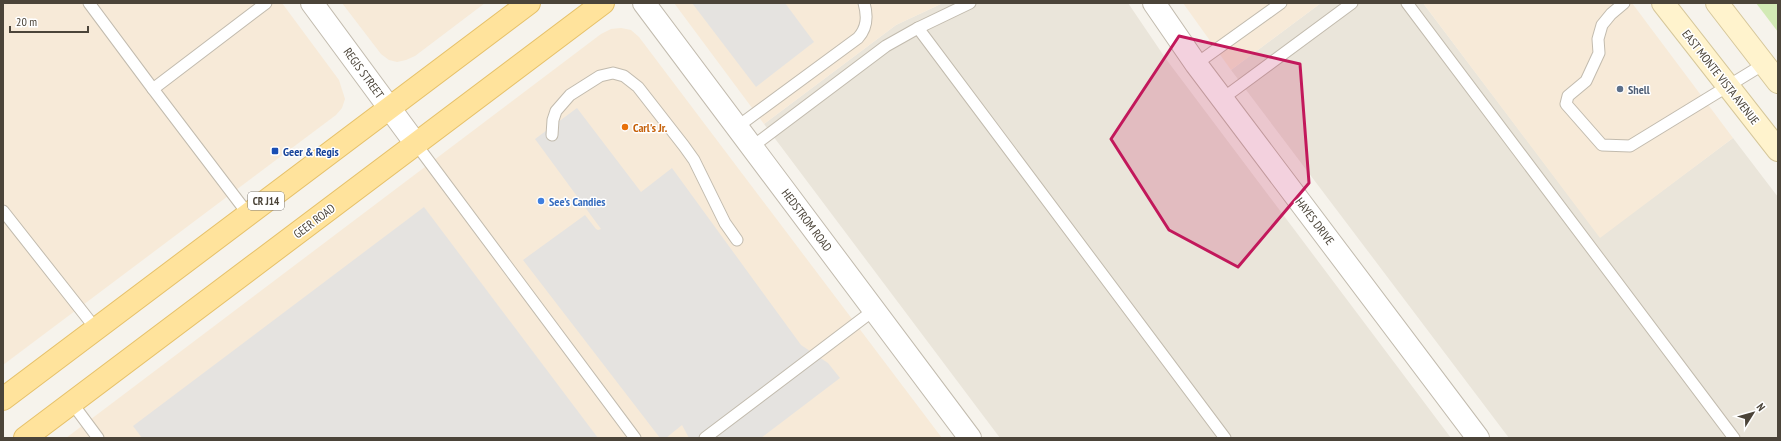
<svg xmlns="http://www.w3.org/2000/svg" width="1781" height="441" viewBox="0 0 1781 441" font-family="'PT Sans Narrow',sans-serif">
<rect width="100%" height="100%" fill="#f6f3ec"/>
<!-- residential -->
<g fill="#eae5da">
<path d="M943,3h185l38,56 285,379h-451l-236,-314 132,-99z"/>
<path d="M1321,3h102l177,234 133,-99 45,59v241h-269l-278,-368z"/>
</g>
<!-- commercial -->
<g fill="#f7ead8">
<path d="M3,3h279l57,77 6,19 -3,9 -6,7 -333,250z"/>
<path d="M342,3h143l-70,53 -9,4 -9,2 -8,-2 -8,-6z"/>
<path d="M674,3h269l-47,22 -132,99z"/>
<path d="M1183,3h138l-90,67z"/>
<path d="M1423,3h209l101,135 -133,100z"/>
<path d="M621,28l10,2 8,7 303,401h-876l535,-404 10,-5z"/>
</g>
<!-- green -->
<path fill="#d2eab5" d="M1756,3h22v29z"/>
<!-- parking -->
<g fill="#e5e3e0">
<path d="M692,3h93l29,39 -58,45z"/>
<path d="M577,108l64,84 31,-24 129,177 27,18 12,15 -79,60h-72l-7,-13 -16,13h-6l-137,-178 62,-45 11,14 2,1 3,-1 -66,-90z"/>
<path d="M424,207l174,231h-456l-9,-12z"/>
</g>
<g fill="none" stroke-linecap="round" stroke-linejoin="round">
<defs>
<g id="service">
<path d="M89,3l64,86"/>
<path d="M1407,3l327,435"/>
<path d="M1624,3l-13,11 -9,11 -4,14 1,14 -13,28 -18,15 -2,8 36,41 28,1 134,-82"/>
<path d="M918,28l307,410"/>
<path d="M1196,64l85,-61"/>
<path d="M1222,99l130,-96"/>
<path d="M737,127l121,-89c9,-10 10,-21 6,-35"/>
<path d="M552,135l1,-15 3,-9 14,-16 30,-19 13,-3 11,3 14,11 46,59 10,14 31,63 12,17"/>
<path d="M416,144l219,294"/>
<path d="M752,147l134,-101 32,-18 52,-25"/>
<path d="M3,211l93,118"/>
<path d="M248,214l-95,-125 113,-86"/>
<path d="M72,403l26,35"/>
<path d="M705,438l169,-128"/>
</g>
<g id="minor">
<path d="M312,3l104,141"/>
<path d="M644,3l326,435"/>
<path d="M1154,3l42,61 282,374"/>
</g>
<g id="secondary">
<path d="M1663,3l115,147"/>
<path d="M1717,3l61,79"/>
</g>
<g id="primary">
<path d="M3,399l526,-396"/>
<path d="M25,438l578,-435"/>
</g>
</defs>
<!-- service casing -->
<use href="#service" stroke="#c2bbae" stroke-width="13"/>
<!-- minor casing -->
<use href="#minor" stroke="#c2bbae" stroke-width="24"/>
<!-- secondary casing -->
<use href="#secondary" stroke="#d6c79b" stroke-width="24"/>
<!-- primary casing -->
<use href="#primary" stroke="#e6c16a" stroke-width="24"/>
<!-- service -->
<use href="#service" stroke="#fff" stroke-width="11"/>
<!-- minor -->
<use href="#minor" stroke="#fff" stroke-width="22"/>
<!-- secondary -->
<use href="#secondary" stroke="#fff3cd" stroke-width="22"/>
<!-- primary -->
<use href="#primary" stroke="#ffe39c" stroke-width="22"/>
</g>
<!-- marked area -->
<path fill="#c2185b" fill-opacity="0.2" stroke="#c2185b" stroke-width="3" stroke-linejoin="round" d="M1179,36l121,28 9,119 -71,84 -69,-37 -58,-91z"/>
<!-- markers -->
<circle fill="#5c6f8a" stroke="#fff" stroke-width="1.5" cx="1620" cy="89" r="4"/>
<circle fill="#e8710a" stroke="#fff" stroke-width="1.5" cx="625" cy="127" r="4"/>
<rect fill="#1a4fb4" stroke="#fff" stroke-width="1.5" x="271" y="147" width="8" height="8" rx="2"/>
<circle fill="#3f7fe0" stroke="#fff" stroke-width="1.5" cx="541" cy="201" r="4"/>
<g text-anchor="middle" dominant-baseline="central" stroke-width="3" stroke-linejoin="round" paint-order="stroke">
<!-- shield labels -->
<rect fill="#fff" stroke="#817c74" stroke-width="1" x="248" y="192" width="36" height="18" rx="3"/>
<g font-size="11" font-weight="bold" fill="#4b4439">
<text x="266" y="201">CR J14</text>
</g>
<!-- street labels -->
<g font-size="12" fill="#4b4439" stroke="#fff">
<text transform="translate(364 73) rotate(54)">REGIS STREET</text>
<text transform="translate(1721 77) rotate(52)">EAST MONTE VISTA AVENUE</text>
<text transform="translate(807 220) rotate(53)">HEDSTROM ROAD</text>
<text transform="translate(314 221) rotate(-37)">GEER ROAD</text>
<text transform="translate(1315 221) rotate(53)">HAYES DRIVE</text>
</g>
<!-- service labels -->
<g font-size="12" font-weight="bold" fill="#4e5e75" stroke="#fff" text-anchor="start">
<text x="1628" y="89">Shell</text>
</g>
<!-- food labels -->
<g font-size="12" font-weight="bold" fill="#c56008" stroke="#fff" text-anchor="start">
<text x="633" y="127">Carl's Jr.</text>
</g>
<!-- transit labels -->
<g font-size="12" font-weight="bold" fill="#164399" stroke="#fff" text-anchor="start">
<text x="283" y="151">Geer &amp; Regis</text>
</g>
<!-- shop labels -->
<g font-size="12" font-weight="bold" fill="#366cbe" stroke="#fff" text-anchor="start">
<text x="549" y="201">See's Candies</text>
</g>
</g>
<!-- border -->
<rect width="1781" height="441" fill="none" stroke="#4b4439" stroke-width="8"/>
<!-- north arrow -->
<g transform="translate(1753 413) rotate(53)" stroke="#ffffff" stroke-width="3" paint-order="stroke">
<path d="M0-3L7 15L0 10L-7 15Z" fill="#4b4439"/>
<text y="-6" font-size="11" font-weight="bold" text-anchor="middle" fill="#4b4439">N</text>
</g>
<!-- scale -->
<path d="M10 26v6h78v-6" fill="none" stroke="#4b4439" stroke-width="2"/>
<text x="16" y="26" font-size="12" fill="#4b4439" stroke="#ffffff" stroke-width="3" paint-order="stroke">20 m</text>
</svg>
